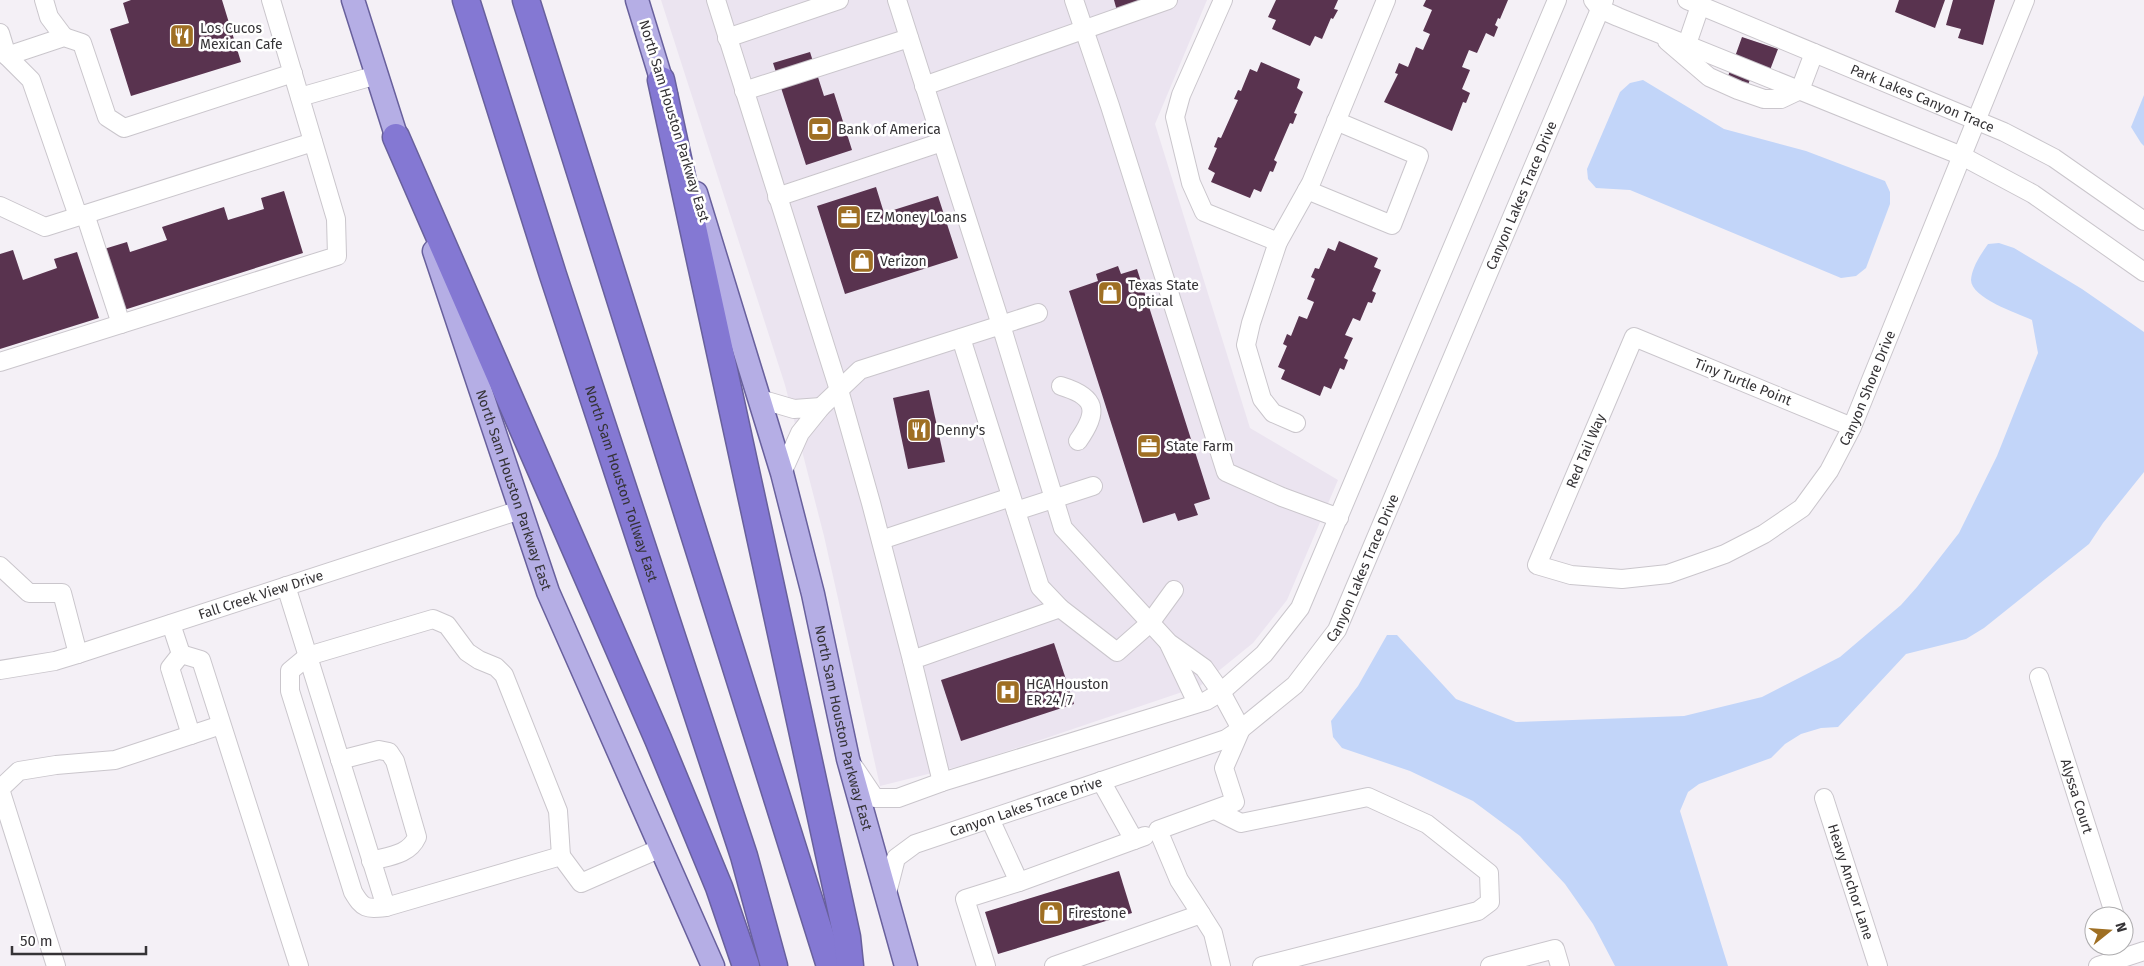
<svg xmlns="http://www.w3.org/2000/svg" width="2144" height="966" viewBox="0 0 2144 966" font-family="'Fira Sans',sans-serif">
<rect width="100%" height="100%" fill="#f4f0f6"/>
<!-- built -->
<path fill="#ebe4f0" d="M661,0h546l-52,124 95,304 88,52 -51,120 -34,43 -53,43 -228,77 -92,23 -56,-250 -39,-151z"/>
<!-- water -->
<g fill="#c2d5f9">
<path d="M1643,80l81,49 82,22 79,30 5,11v12l-24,64 -10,8 -15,2 -211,-88 -34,-2 -8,-9 -1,-10 33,-77 10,-9z"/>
<path d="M2144,95v51l-3,-3 -10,-16z"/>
<path d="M1999,243l15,5 68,41 62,43v140l-41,51 -14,21 -105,84 -18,11 -60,15 -68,73 -17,1 -20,6 -16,10 -14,14 -72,26 -11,8 -8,19 48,155h-113l-22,-42 -28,-40 -45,-48 -47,-35 -63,-30 -68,-23 -9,-11 -2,-16 27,-35 29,-51h10l59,64 60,23 168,-6 78,-19 78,-40 61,-52 16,-18 42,-54 38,-77 41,-103 -6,-33c-15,-7 -61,-22 -61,-40 1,-13 10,-26 17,-36z"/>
</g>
<!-- building -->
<g fill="#59334f">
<path d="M131,0h91l19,62 -110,34 -21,-67 19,-6 -6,-20z"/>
<path d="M1114,0h39l-36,11z"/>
<path d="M1276,0h62l-4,9 4,1 -5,9 -2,-1 -9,21 -7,-3 -5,10 -38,-17 4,-9 -8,-3z"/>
<path d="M1426,0h82l-8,19 -2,-1 -3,7 3,2 -4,10 -8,-4 -9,20 -8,-3 -7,17 8,3 -8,19 8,4 -4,10 -3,-1 -11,29 -68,-29 14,-28 -3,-1 4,-10 9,4 8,-20 7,3 7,-16 -7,-3 9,-21 -9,-4z"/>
<path d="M1899,0h46l-10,28 -40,-16z"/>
<path d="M1953,0h42l-12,45 -25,-7 3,-9 -15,-4z"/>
<path d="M1742,37l36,12 -8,21 -14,-5 -9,22 -20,-8z"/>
<path d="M810,52l14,44 10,-3 18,57 -46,15 -33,-102z"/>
<path d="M1261,62l39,17 -3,9 6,4 -9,21 3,1 -4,10 -3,-1 -16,37 3,2 -4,10 -3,-1 -9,21 -7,-3 -4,9 -39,-16 4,-9 -7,-4 9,-21 -3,-1 4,-10 3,1 17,-38 -4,-1 4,-9 3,1 9,-22 7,3z"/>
<path d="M876,187l8,26 54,-17 20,62 -113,36 -28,-88z"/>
<path d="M284,191l19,62 -179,57 -20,-61 23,-7 3,10 37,-12 -5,-13 62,-20 4,13 36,-11 -3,-11z"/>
<path d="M1339,241l39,17 -4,9 7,3 -9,21 4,2 -4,10 -4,-1 -8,19 -7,-3 -8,17 8,3 -9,20 4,2 -4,10 -4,-2 -9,21 -7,-3 -4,10 -39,-17 4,-9 -7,-3 9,-21 -4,-2 4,-10 4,2 8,-20 8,3 7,-17 -7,-3 8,-20 -4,-2 4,-9 4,1 9,-21 7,3z"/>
<path d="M13,250l10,30 34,-12 -3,-9 23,-7 22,66 -99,31v-95z"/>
<path d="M1118,266l3,8 16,-5 73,230 -16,5 4,11 -20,6 -3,-8 -32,10 -74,-232 29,-10 -2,-7z"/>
<path d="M929,390l16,72 -37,7 -15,-71z"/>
<path d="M1054,643l20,61 -113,37 -20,-61z"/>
<path d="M1119,871l13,42 -134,41 -13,-42z"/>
</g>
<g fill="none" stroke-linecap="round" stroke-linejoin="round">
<defs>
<g id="minor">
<path d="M44,0l5,17 15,20"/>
<path d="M716,0l123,390 32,113 41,157"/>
<path d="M897,0l104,325 37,-12"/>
<path d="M1074,0l36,106 116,366 56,25 57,21"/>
<path d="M1223,0l-42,95 -6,22 16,66 13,29 74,30"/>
<path d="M1593,0l7,9 18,8 344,139 71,38 111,78"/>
<path id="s1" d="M1687,0l317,132 50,26 90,63"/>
<path d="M0,33l7,23"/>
<path d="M727,38l112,-38"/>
<path d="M1667,41l42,36 29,13 26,9h17l19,-9"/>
<path d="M1687,44l13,-38"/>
<path d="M924,86l244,-86"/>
<path d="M1800,90l14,-37"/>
<path d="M744,91l165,-53"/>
<path d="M300,97l77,-22"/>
<path d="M1307,190l85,35 27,-69 -83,-35"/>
<path d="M777,197l165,-55"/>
<path d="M0,206l45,21 268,-85"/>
<path d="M85,214l36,110"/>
<path d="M78,216l-47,-136 -24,-24 57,-19 18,6 25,74 17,11 169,-55"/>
<path d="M961,338l79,249 20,21"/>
<path d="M0,362l337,-106 -1,-37 -65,-219"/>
<path d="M1061,386c36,11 38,25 17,55"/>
<path d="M760,399l34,10 27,-2 -21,26 -18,40"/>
<path d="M821,407l39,-37 141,-45 62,203 106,115 35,25 17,24 20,37 -17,39 11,34 -77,28 21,50 22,34"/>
<path d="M1296,423l-23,-10 -11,-14 -16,-54 5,-22 27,-81 33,-59 75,-183"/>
<path id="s2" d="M1852,427l-218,-90 -97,228 34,10 51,4 46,-5 57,-20 39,-20 38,-26 27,-37 23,-44 173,-427"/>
<path d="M1016,511l77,-25"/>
<path d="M881,540l130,-43"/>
<path d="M0,566l29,27h33l16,61"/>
<path d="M286,586l100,321 175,-51 20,27 80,-35"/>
<path d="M171,624l10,30"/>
<path d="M1169,644l28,59"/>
<path d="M181,654l20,6 98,306"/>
<path d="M181,654l-11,14 21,67"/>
<path id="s3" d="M0,670l55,-9 23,-7 442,-144"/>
<path id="s4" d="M2039,677l76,239"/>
<path d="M340,760l39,-10 10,2 6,9 22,76c-8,18 -28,19 -46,24"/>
<path d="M854,767l21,31h23l44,-16 264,-81 15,-9 43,-38 36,-46 257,-608"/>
<path d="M1101,781l33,59 11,-4"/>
<path d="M942,782l-30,-122 148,-52 57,44 33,-29 24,-33"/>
<path id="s5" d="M1824,798l54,168"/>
<path d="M1215,810l26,13 127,-26 59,27 62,49 1,29 -12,9 -216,55"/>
<path d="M990,819l29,63 115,-42"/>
<path id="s6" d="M886,897l10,-39 19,-14 311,-105 15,-10 54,-44 42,-55 267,-630"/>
<path d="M386,907c-20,2 -23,2 -33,-15l-63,-201v-20l18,-15 125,-37 14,6 20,27 12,8 17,7 8,8 54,136 3,45"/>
<path d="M56,966l-56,-177 19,-18 37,-6 59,-5 106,-35"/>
<path d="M986,966l-21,-67 54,-17"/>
<path d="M1054,966l147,-52 12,19 8,33"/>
<path d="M1490,966l65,-17 5,17"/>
<path d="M2098,966l46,-15"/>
</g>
<g id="major">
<path d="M353,0l49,154"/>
<path d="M637,0l29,95"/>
<path id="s7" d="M696,193l86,280 31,121 35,165 58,207"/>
<path id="s8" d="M434,251l114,341 165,374"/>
</g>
<g id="highway">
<path id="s9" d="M466,0l87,275 191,581 30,110"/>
<path d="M526,0l304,966"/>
<path d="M661,80l186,857 3,29"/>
<path d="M396,137l262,602 61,148 27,79"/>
</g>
</defs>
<!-- minor casing -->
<use href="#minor" stroke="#cac6cc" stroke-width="20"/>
<!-- major casing -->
<use href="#major" stroke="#68609c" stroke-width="25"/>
<!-- highway casing -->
<use href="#highway" stroke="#68609c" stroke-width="29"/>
<!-- minor -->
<use href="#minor" stroke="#fff" stroke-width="18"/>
<!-- major -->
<use href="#major" stroke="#b5aee5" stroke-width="22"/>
<!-- highway -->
<use href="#highway" stroke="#8478d3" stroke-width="26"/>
</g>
<!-- icons -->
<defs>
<symbol id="restaurant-square" viewBox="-11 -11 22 22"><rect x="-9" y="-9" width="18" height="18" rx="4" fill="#9f6f23" stroke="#fff"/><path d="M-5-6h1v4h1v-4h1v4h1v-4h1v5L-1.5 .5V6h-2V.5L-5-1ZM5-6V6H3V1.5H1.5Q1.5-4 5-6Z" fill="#fff"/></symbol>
<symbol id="bank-square" viewBox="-11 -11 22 22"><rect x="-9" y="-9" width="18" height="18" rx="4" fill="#9f6f23" stroke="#fff"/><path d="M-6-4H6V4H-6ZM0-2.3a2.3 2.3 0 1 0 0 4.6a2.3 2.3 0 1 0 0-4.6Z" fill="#fff"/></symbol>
<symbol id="office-square" viewBox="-11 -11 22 22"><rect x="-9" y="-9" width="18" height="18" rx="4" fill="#9f6f23" stroke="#fff"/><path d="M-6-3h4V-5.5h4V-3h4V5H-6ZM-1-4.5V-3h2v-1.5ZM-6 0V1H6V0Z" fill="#fff"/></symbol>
<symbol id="shop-square" viewBox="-11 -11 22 22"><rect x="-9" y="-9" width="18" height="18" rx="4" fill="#9f6f23" stroke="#fff"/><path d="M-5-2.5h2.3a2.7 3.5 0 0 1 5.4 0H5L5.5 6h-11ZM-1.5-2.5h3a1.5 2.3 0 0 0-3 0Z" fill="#fff"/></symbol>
<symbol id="hospital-square" viewBox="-11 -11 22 22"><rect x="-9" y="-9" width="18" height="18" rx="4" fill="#9f6f23" stroke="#fff"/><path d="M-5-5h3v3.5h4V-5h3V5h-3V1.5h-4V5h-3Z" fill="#fff"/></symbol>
</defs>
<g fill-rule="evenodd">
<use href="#restaurant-square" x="168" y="22" width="28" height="28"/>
<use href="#bank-square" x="806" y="115" width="28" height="28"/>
<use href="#office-square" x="835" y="203" width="28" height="28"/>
<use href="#shop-square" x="848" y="247" width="28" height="28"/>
<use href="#shop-square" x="1096" y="279" width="28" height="28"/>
<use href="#restaurant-square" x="905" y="416" width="28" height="28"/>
<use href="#office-square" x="1135" y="432" width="28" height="28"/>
<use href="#hospital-square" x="994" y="678" width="28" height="28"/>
<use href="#shop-square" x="1037" y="899" width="28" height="28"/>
</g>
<g text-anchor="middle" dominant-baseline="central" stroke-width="5" stroke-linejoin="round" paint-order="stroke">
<!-- poi labels -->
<g font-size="14" fill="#353336" stroke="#fff" text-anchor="start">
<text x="200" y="28">Los Cucos<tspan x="200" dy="16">Mexican Cafe</tspan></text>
<text x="838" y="129">Bank of America</text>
<text x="866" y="217">EZ Money Loans</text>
<text x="880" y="261">Verizon</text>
<text x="1128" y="285">Texas State<tspan x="1128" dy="16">Optical</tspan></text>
<text x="936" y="430">Denny's</text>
<text x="1166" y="446">State Farm</text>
<text x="1026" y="684">HCA Houston<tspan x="1026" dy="16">ER 24/7</tspan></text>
<text x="1068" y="913">Firestone</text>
</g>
<!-- street labels -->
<g font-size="14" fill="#353336" stroke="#fff">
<text stroke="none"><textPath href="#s1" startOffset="255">Park Lakes Canyon Trace</textPath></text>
<text transform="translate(674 121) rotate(73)">North Sam Houston Parkway East</text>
<text stroke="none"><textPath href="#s6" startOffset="1021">Canyon Lakes Trace Drive</textPath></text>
<text transform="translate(1743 382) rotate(22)">Tiny Turtle Point</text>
<text stroke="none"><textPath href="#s2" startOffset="904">Canyon Shore Drive</textPath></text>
<text transform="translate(1586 451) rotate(-67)">Red Tail Way</text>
<text stroke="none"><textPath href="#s9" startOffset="508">North Sam Houston Tollway East</textPath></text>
<text stroke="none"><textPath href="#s8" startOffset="252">North Sam Houston Parkway East</textPath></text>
<text stroke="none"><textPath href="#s6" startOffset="616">Canyon Lakes Trace Drive</textPath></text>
<text stroke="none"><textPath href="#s3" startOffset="272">Fall Creek View Drive</textPath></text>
<text stroke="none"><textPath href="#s7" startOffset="555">North Sam Houston Parkway East</textPath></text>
<text stroke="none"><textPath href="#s4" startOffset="125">Alyssa Court</textPath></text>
<text stroke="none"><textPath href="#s6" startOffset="181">Canyon Lakes Trace Drive</textPath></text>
<text stroke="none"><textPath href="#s5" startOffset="88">Heavy Anchor Lane</textPath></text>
</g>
</g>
<!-- north arrow -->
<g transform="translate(2109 931) rotate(73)"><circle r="24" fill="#ffffff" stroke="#aeadaf"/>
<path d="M0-4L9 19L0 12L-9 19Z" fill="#9f6f23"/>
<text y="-8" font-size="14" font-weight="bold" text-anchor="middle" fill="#353336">N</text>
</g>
<!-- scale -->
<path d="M12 946v8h134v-8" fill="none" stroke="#353336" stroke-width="2.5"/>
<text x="20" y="946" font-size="15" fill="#353336" stroke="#ffffff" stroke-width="4" paint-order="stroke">50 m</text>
</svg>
